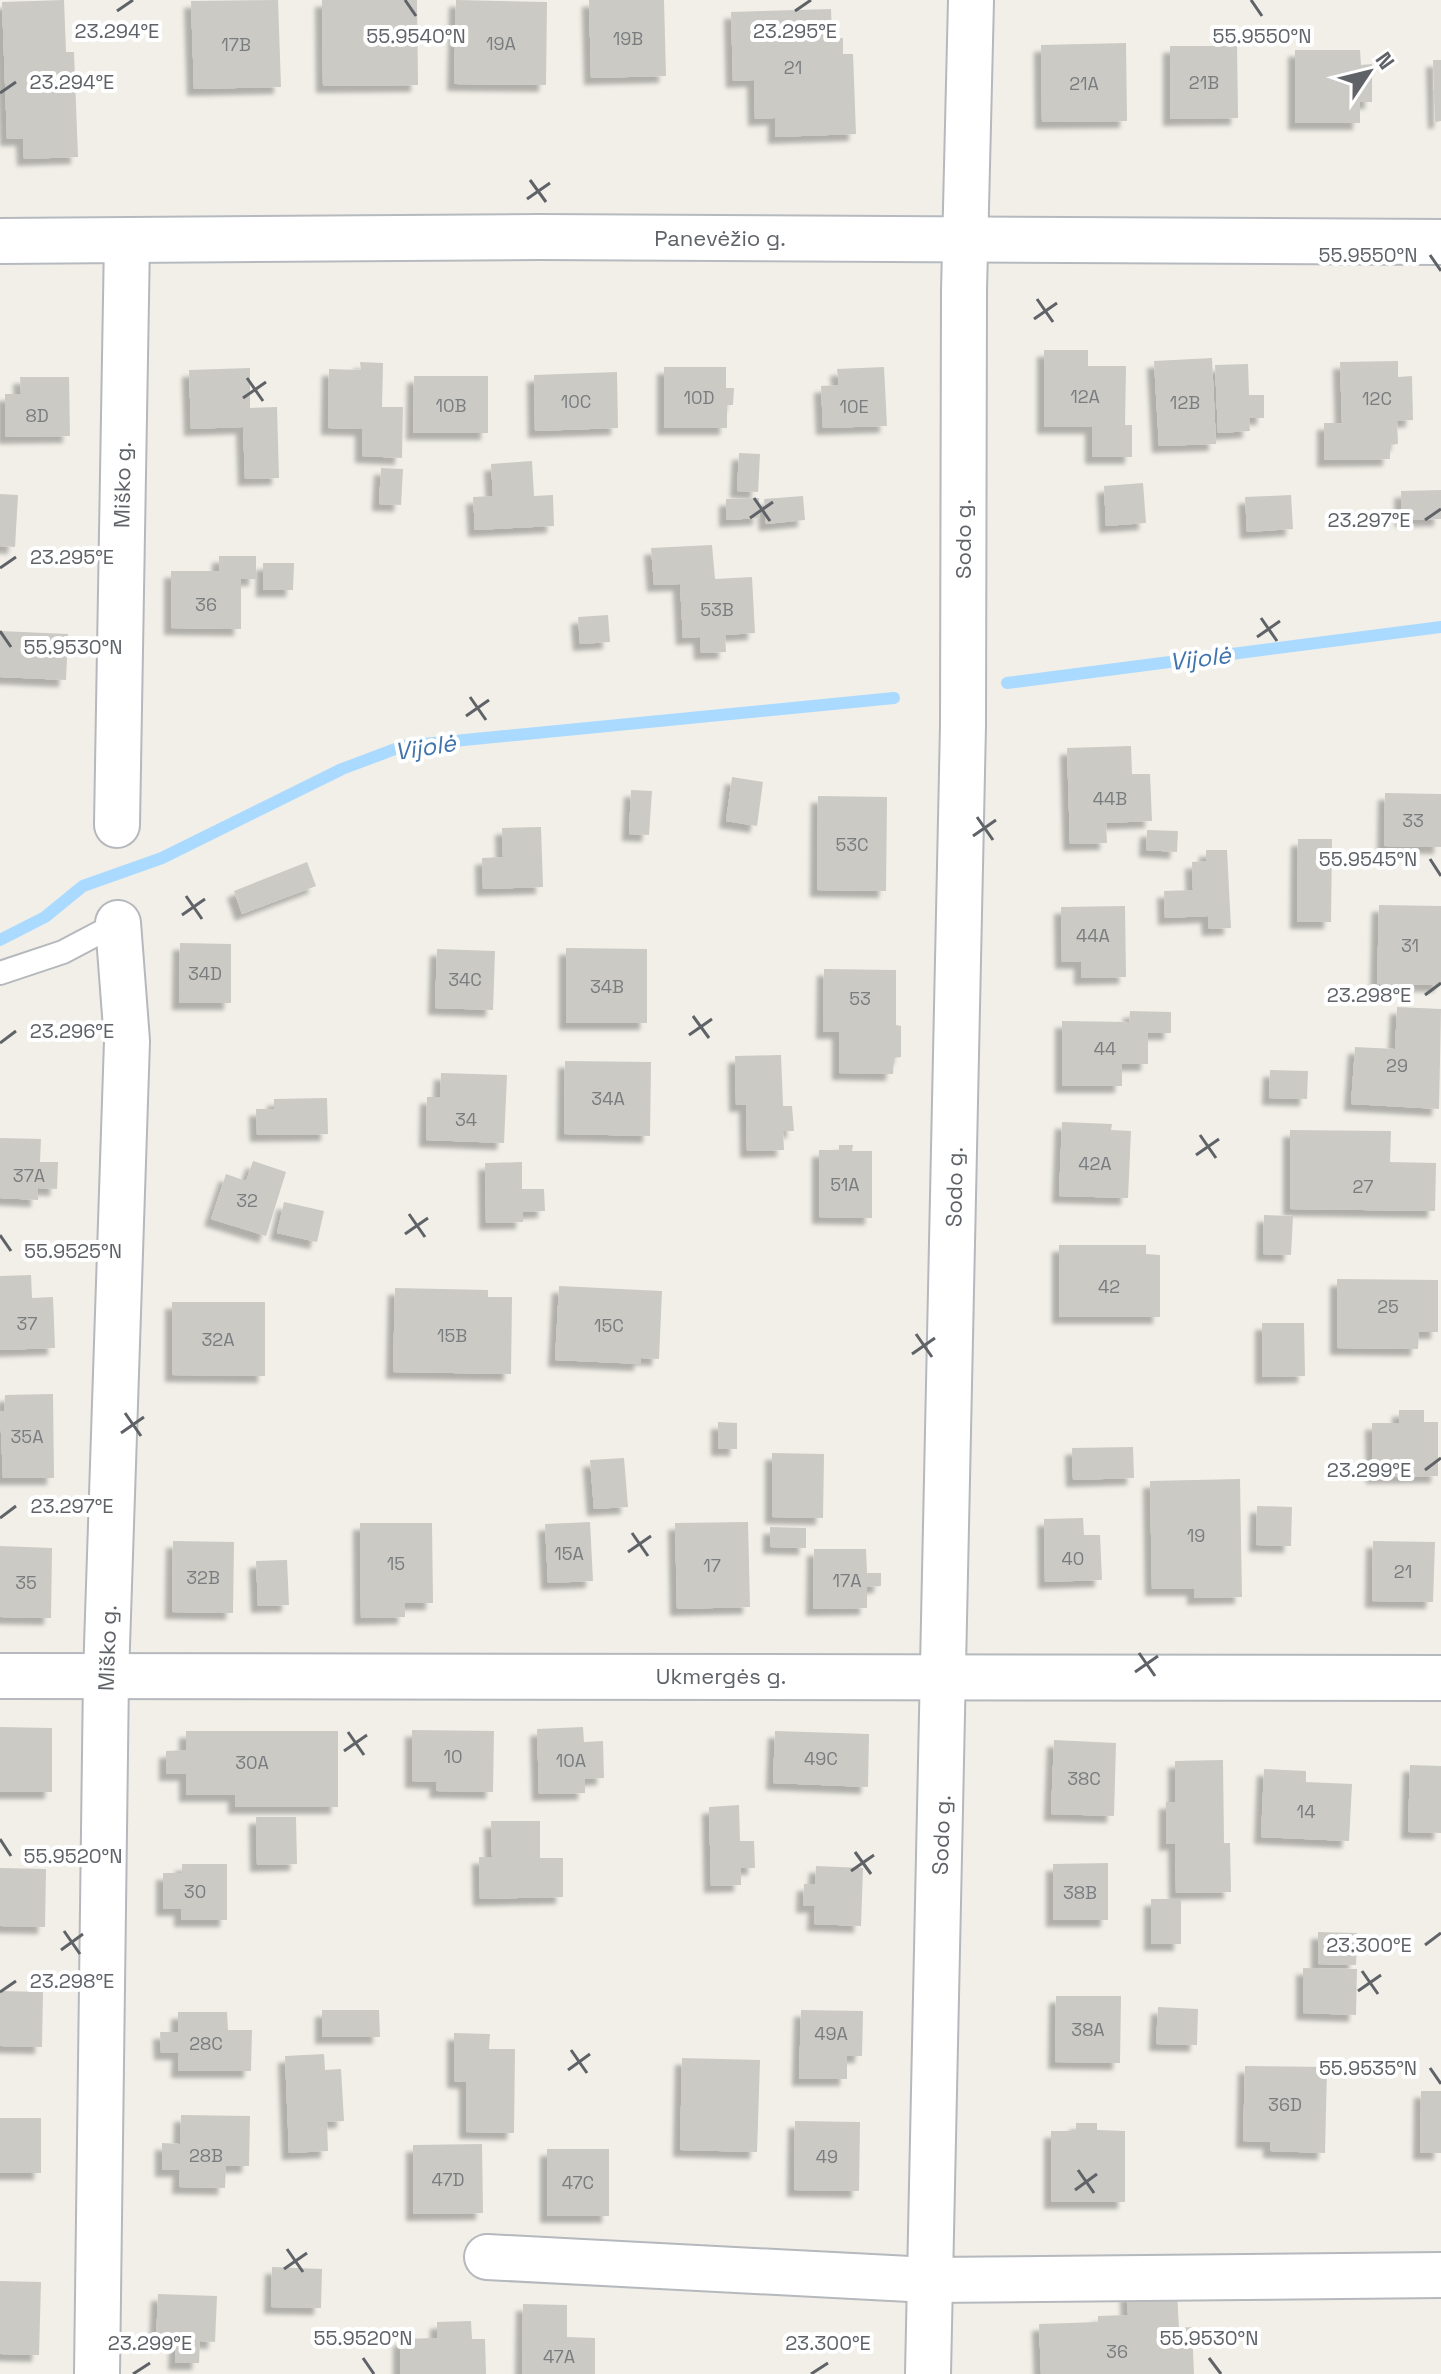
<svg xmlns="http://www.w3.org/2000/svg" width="1441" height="2374" viewBox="0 0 1441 2374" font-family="'Space Grotesk',sans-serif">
<defs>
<filter id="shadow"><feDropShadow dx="-7" dy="7" stdDeviation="2" flood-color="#0004"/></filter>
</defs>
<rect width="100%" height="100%" fill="#f1efe8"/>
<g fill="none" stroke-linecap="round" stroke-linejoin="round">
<!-- stream -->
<g stroke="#aadaff" stroke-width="12">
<path d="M1007,683l434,-56"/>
<path d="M0,940l45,-23 38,-31 79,-28 180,-89 61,-23 491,-48"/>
</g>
</g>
<!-- building -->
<g fill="#cccac5" filter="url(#shadow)">
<path d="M64,0l2,52h8l4,105 -54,2 -1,-20h-16l-5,-137z"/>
<path d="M278,0l3,87 -87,2 -3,-88z"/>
<path d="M322,0h95l1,85 -95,1z"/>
<path d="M456,0l91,2 -1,83 -92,-1z"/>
<path d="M589,0h75l2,76 -75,2z"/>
<path d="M831,9l1,30 11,-1v16h10l3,80 -81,3v-19l-20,1 -1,-39 -21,1 -2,-69z"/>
<path d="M1126,43l1,78 -85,1 -1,-77z"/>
<path d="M1170,46h67l1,72 -68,1z"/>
<path d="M1295,50h65l1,15 11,-1v38h-12v21h-65z"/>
<path d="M1433,60h8v61l-6,1z"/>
<path d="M1044,350h44v16h38l-1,59h7v32h-40v-30h-48z"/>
<path d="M1212,358l4,86 -57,2 -5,-85z"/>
<path d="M1398,361v16l14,-1 1,44 -16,1 1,23 -8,1v14l-66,1v-37h18l-2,-61z"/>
<path d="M360,362l23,1 -1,44h21l-1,51 -40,-2v-27l-34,-1 1,-59 32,1z"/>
<path d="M1248,364l1,31h15v23h-15l1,13 -32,2 -3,-68z"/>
<path d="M664,367h62v21h8l-1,17h-6v23h-63z"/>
<path d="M884,367l3,59 -64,2 -2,-42 18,-1 -2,-16z"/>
<path d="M250,368v40l27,-1 2,71 -34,1 -2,-52 -52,2 -2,-59z"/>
<path d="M617,372l1,56 -83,3 -1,-56z"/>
<path d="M414,376h74v57h-75z"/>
<path d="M20,377h49l1,59 -65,1v-43h16z"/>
<path d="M739,453l21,1 -2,38 -21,-1z"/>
<path d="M532,461l2,35 19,-1 1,31 -79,4 -2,-33 20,-1 -2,-32z"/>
<path d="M381,468l22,1 -2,36 -22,-1z"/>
<path d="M1143,483l3,40 -40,3 -2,-40z"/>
<path d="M1441,490v29l-39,1 -1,-29z"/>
<path d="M0,494l18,1 -3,52 -15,-1z"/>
<path d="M1291,495l2,34 -46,3 -2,-35z"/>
<path d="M803,496l2,24 -39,4 -2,-25z"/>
<path d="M759,498l1,20 -34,2v-21z"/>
<path d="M712,545l3,34 37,-2 3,56 -30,2 1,17 -25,1 -1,-16 -17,1 -3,-54 -26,1 -3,-37z"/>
<path d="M219,556h37v23h-15v50l-70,-1v-57h48z"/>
<path d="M263,563h31l-1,27h-30z"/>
<path d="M608,615l2,27 -30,2 -2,-27z"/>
<path d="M0,631l68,3 -2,46 -66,-3z"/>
<path d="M1131,746l1,28h18l2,47 -46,2 1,20 -37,1 -3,-96z"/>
<path d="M732,777l31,5 -6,44 -31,-5z"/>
<path d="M631,790l21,1 -3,44 -20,-1z"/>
<path d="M1385,793l56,1v53l-57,-1z"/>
<path d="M818,796l69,1 -1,94 -69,-1z"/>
<path d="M541,827l2,60 -60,2 -1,-31 21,-1 -1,-29z"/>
<path d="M1147,830l31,1 -1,21 -31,-2z"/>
<path d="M1298,839h34l-1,83h-34z"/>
<path d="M1206,850h21l4,78 -22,1 -1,-13 -43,2 -1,-27 29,-1 -1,-28 14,-1z"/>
<path d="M307,862l9,24 -74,28 -8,-23z"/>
<path d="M1379,905l62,1v79l-64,-1z"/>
<path d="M1125,906l1,71 -45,1v-16h-19l-1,-55z"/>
<path d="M180,943l51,1v59h-52z"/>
<path d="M566,948l81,1v74h-81z"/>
<path d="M437,949l58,2 -2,59 -58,-2z"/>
<path d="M824,969l72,1v55l5,1v31l-7,1 -1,16 -54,-1v-41h-16z"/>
<path d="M1397,1007l44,2 -2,100 -88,-5 4,-57 40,2z"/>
<path d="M1130,1011l41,1v21h-23v31h-26v22h-60v-65l67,1z"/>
<path d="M781,1055l2,51h9l2,25h-11l1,19 -37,1 -1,-46h-10l-1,-49z"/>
<path d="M565,1061l86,1 -1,74 -86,-2z"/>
<path d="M1270,1070l38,1 -1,28 -38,-1z"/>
<path d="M441,1073l66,2 -3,68 -78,-3 1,-43h13z"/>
<path d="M327,1098l1,36 -71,1 -1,-26h18v-10z"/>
<path d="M1062,1122l50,2 -1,6 20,1 -3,67 -69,-2z"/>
<path d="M1290,1130l101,1 -1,31 46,1 -1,48 -145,-2z"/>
<path d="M0,1138l41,1 -1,23h18l-1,27 -19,-1v12l-38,-2z"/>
<path d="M839,1145h14l-1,6h20v67l-53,-1v-67h20z"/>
<path d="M253,1161l33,11 -20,64 -55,-17 15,-45 20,7z"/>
<path d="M522,1162v27h22l1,22 -22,1v10l-37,1 -1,-60z"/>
<path d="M284,1202l40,9 -7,31 -40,-9z"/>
<path d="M1264,1215l29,1 -2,39 -28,-1z"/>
<path d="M1059,1245h87v9l14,1v62h-101z"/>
<path d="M31,1275l1,23 21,-1 2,51 -55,2v-74z"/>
<path d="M1337,1279l101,1v52h-19l-1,17 -81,-1z"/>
<path d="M559,1286l103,5 -3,68 -18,-1v6l-86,-4z"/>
<path d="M395,1288l93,2v7h24l-1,77 -118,-2z"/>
<path d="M172,1302h93v74l-93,-1z"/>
<path d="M1262,1323h42l1,53 -43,1z"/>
<path d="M53,1394l1,84h-51l-3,-67h4l1,-16z"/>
<path d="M1399,1410h25v12h14v54l-65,1 -1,-54h27z"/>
<path d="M718,1422l19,1v26h-19z"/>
<path d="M1133,1447l1,31 -61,2 -1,-32z"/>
<path d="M772,1453l52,1 -1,64 -51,-1z"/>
<path d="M624,1458l4,49 -34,2 -4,-49z"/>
<path d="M1240,1479l2,118 -48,1v-9h-42l-2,-108z"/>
<path d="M1257,1506l35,1 -1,39 -35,-1z"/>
<path d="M1083,1518l1,17h16l2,45 -57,2 -1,-63z"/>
<path d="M590,1522l3,59 -45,2 -3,-59z"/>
<path d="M748,1522l2,85 -73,2 -2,-86z"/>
<path d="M360,1523h72l1,80h-28v14l-44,1z"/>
<path d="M770,1527l36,1v20l-36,-1z"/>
<path d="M173,1541l61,1 -1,71 -61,-1z"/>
<path d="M1373,1541l62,1 -2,60 -61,-1z"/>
<path d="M0,1546l52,2 -1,70 -51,-1z"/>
<path d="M814,1549h52l1,24h14v13l-14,1v21l-54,1z"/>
<path d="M287,1560l2,45 -31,1 -2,-45z"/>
<path d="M0,1727l52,1v64h-52z"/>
<path d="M583,1727l1,15 19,-1 1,37 -19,1v14l-46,1 -2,-65z"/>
<path d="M412,1730l82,1 -1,61 -57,-1 1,-9 -25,-1z"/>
<path d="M186,1731h152v76h-103v-12h-49v-21h-20v-23l20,-1z"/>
<path d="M775,1731l94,3 -1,53 -95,-4z"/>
<path d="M1054,1740l62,3 -2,73 -63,-2z"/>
<path d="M1223,1760l1,83h6l1,49 -55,1 -1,-50 -9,1v-42h9v-41z"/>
<path d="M1410,1765l31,1v67l-33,-1z"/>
<path d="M1264,1769l42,2v11l46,2 -3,57 -88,-4z"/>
<path d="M739,1805l1,36h14l1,27h-14v17l-30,1 -2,-79z"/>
<path d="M256,1817h40l1,47 -40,1z"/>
<path d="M491,1821h49v37h23v39l-83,2 -1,-42h13z"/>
<path d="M1108,1863v57h-55v-56z"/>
<path d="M182,1864h45v56h-46v-11h-18v-36h19z"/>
<path d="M816,1866l47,2 -2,58 -47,-2 1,-18h-12l1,-22h11z"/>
<path d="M0,1868l46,1 -1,58 -45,-1z"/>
<rect x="1151" y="1899" width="30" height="45"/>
<path d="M1318,1932l39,1 -1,32 -38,-1z"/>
<path d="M1303,1968l54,1 -1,46 -53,-2z"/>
<path d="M0,1991l43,1 -1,55 -42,-1z"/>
<path d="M1056,1996h65l-1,67 -65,-1z"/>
<path d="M1158,2007l40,2 -1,36 -41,-1z"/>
<path d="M322,2010h57l1,27h-58z"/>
<path d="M801,2010l62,1 -1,45h-15v23h-48z"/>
<path d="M178,2012h49l1,18h24l-1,41h-73l1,-18h-18l-1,-21h18z"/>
<path d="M454,2033l36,1 -1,15h26l-1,84 -48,-1v-50l-12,-1z"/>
<path d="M324,2054l1,16 16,-1 3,52 -17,1 1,29 -39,2 -4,-97z"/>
<path d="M682,2058l78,2 -3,92 -77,-2z"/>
<path d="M1245,2066l82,1 -2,86 -55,-2v-9l-27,-1z"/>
<path d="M1421,2091h20v62h-21z"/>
<path d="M181,2115l69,1 -1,50h-23l-1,22 -46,-1 1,-17h-18v-27l18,1z"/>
<rect x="0" y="2118" width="41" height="55"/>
<path d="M795,2121l65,1 -1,69 -65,-1z"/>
<path d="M1076,2123h21v7l28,1v71h-74v-71h25z"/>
<path d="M482,2144l1,69 -70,1v-69z"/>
<rect x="547" y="2149" width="62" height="67"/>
<path d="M272,2267l50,2 -1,39 -50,-1z"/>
<path d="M0,2281l41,1 -2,73 -39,-1z"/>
<path d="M1177,2291l2,37 13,-1 2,47h-153l-2,-50 59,-2v-6l30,-1 -1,-22z"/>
<path d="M158,2294l59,2 -2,46 -15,-1 -1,22h-24l1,-21 -20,-1z"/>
<path d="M523,2304l44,1v32l28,1v36h-73z"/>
<path d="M471,2321l1,18h13l1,35h-86v-35l37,-1v-16z"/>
</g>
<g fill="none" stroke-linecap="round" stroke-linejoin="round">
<defs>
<path id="lane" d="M0,973l63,-21 55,-29"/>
<g id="street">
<path d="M117,825l10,-584"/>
<path d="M0,1676l1441,2"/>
<path d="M487,2257l442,23 512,-5"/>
<path d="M97,2374l9,-698 21,-635 -9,-118"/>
<path d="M928,2374l35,-1649 1,-434 7,-291"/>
</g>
<path id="secondary" d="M0,241l539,-4 902,5"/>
</defs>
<!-- lane casing -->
<use href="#lane" stroke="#b5b8bc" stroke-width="26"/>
<!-- street casing -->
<use href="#street" stroke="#b5b8bc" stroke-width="48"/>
<!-- secondary casing -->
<use href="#secondary" stroke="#b6babf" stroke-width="48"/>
<!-- lane -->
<use href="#lane" stroke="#fff" stroke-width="22"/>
<!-- street -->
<use href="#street" stroke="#fff" stroke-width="44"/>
<!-- secondary -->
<use href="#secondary" stroke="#fff" stroke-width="44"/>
</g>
<!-- ticks -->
<path fill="none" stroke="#5f6368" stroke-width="3" d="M405,0l11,16M1251,0l11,16M117,11l16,-11M795,11l16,-11M0,93l16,-11M530,180l16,22M527,199l23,-16M1430,255l11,16M1037,299l16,23M1034,319l23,-16M247,378l16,23M243,398l23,-16M754,498l16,23M750,518l23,-16M1425,520l16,-11M0,568l16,-11M1261,618l16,23M0,631l11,16M1257,637l23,-16M470,697l16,23M466,716l23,-16M977,817l16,23M973,836l23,-16M1430,859l11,17M186,896l16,23M182,915l23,-16M1425,995l16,-12M693,1016l16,22M689,1035l23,-16M0,1043l16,-12M1200,1135l16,23M1196,1155l23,-16M409,1214l16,23M405,1234l23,-16M0,1235l11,16M916,1334l16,23M912,1354l23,-16M125,1413l16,23M121,1433l23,-16M1425,1470l16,-12M0,1518l16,-12M632,1533l16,23M628,1552l23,-16M1139,1653l16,23M1135,1672l23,-16M348,1732l16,23M344,1751l23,-16M0,1839l11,17M855,1852l16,22M851,1871l23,-16M64,1931l16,23M1425,1945l16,-12M61,1950l22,-16M1362,1971l16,23M1358,1991l23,-16M0,1992l16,-11M571,2050l16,23M1430,2068l11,16M568,2070l22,-16M1078,2170l16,23M1075,2190l22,-16M287,2249l16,23M284,2269l23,-16M363,2358l11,16M1209,2358l12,16M133,2374l17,-11M811,2374l17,-11"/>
<g text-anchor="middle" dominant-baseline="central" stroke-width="8" stroke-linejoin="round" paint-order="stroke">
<!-- number labels -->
<g font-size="18" fill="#7a7d7f">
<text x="628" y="38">19B</text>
<text x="501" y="43">19A</text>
<text x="236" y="44">17B</text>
<text x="793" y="67">21</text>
<text x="1204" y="82">21B</text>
<text x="1084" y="83">21A</text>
<text x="1085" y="396">12A</text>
<text x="699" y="397">10D</text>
<text x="1377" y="398">12C</text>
<text x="576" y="401">10C</text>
<text x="1185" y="402">12B</text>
<text x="451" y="405">10B</text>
<text x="854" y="406">10E</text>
<text x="37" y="415">8D</text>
<text x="206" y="604">36</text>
<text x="717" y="609">53B</text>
<text x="1110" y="798">44B</text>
<text x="1413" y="820">33</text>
<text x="852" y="844">53C</text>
<text x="1093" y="935">44A</text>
<text x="1410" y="945">31</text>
<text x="205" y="973">34D</text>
<text x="465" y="979">34C</text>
<text x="607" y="986">34B</text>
<text x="860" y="998">53</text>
<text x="1105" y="1048">44</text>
<text x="1397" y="1065">29</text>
<text x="608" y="1098">34A</text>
<text x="466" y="1119">34</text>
<text x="1095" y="1163">42A</text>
<text x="29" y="1175">37A</text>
<text x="845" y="1184">51A</text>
<text x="1363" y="1186">27</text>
<text x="247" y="1200">32</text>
<text x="1109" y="1286">42</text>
<text x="1388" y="1306">25</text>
<text x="27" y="1323">37</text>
<text x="609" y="1325">15C</text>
<text x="452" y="1335">15B</text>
<text x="218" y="1339">32A</text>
<text x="27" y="1436">35A</text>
<text x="1196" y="1535">19</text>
<text x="569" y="1553">15A</text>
<text x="1073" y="1558">40</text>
<text x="396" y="1563">15</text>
<text x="712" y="1565">17</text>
<text x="1403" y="1571">21</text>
<text x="203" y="1577">32B</text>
<text x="847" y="1580">17A</text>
<text x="26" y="1582">35</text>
<text x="453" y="1756">10</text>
<text x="821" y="1758">49C</text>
<text x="571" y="1760">10A</text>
<text x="252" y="1762">30A</text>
<text x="1084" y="1778">38C</text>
<text x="1306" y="1811">14</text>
<text x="195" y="1891">30</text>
<text x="1080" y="1892">38B</text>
<text x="1088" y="2029">38A</text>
<text x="831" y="2033">49A</text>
<text x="206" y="2043">28C</text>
<text x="1285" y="2104">36D</text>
<text x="206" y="2155">28B</text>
<text x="827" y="2156">49</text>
<text x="448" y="2179">47D</text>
<text x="578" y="2182">47C</text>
<text x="1117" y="2351">36</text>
<text x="559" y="2356">47A</text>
</g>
<!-- street labels -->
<g font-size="22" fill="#5f6368" stroke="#fff">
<text x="720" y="238">Panevėžio g.</text>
<text transform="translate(122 485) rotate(-89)">Miško g.</text>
<text transform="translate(963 539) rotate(-90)">Sodo g.</text>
<text transform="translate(954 1187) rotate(-89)">Sodo g.</text>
<text transform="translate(107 1648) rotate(-88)">Miško g.</text>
<text x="721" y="1676">Ukmergės g.</text>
<text transform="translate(941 1835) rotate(-88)">Sodo g.</text>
</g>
<!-- water labels -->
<g font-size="24" font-style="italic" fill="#4174aa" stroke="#fff">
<text transform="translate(1200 658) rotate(-7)">Vijolė</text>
<text transform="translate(425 747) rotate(-9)">Vijolė</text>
</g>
</g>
<g font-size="20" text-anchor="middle" fill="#5f6368" stroke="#fff" stroke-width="8" stroke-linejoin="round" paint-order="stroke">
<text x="117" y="38">23.294°E</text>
<text x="795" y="38">23.295°E</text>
<text x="416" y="43">55.9540°N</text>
<text x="1262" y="43">55.9550°N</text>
<text x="72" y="89">23.294°E</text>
<text x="1368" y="262">55.9550°N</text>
<text x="1369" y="527">23.297°E</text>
<text x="72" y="564">23.295°E</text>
<text x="73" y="654">55.9530°N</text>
<text x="1368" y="866">55.9545°N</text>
<text x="1369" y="1002">23.298°E</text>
<text x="72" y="1038">23.296°E</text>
<text x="73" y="1258">55.9525°N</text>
<text x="1369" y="1477">23.299°E</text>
<text x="72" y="1513">23.297°E</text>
<text x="73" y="1863">55.9520°N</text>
<text x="1369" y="1952">23.300°E</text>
<text x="72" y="1988">23.298°E</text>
<text x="1368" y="2075">55.9535°N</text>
<text x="363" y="2345">55.9520°N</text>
<text x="1209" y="2345">55.9530°N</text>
<text x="150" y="2350">23.299°E</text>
<text x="828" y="2350">23.300°E</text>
</g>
<!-- north arrow -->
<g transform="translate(1369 72) rotate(55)" stroke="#ffffff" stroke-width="6" paint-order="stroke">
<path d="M0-6L14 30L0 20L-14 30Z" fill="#5f6368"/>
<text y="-12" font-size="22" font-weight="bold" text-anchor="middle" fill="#5f6368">N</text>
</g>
</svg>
